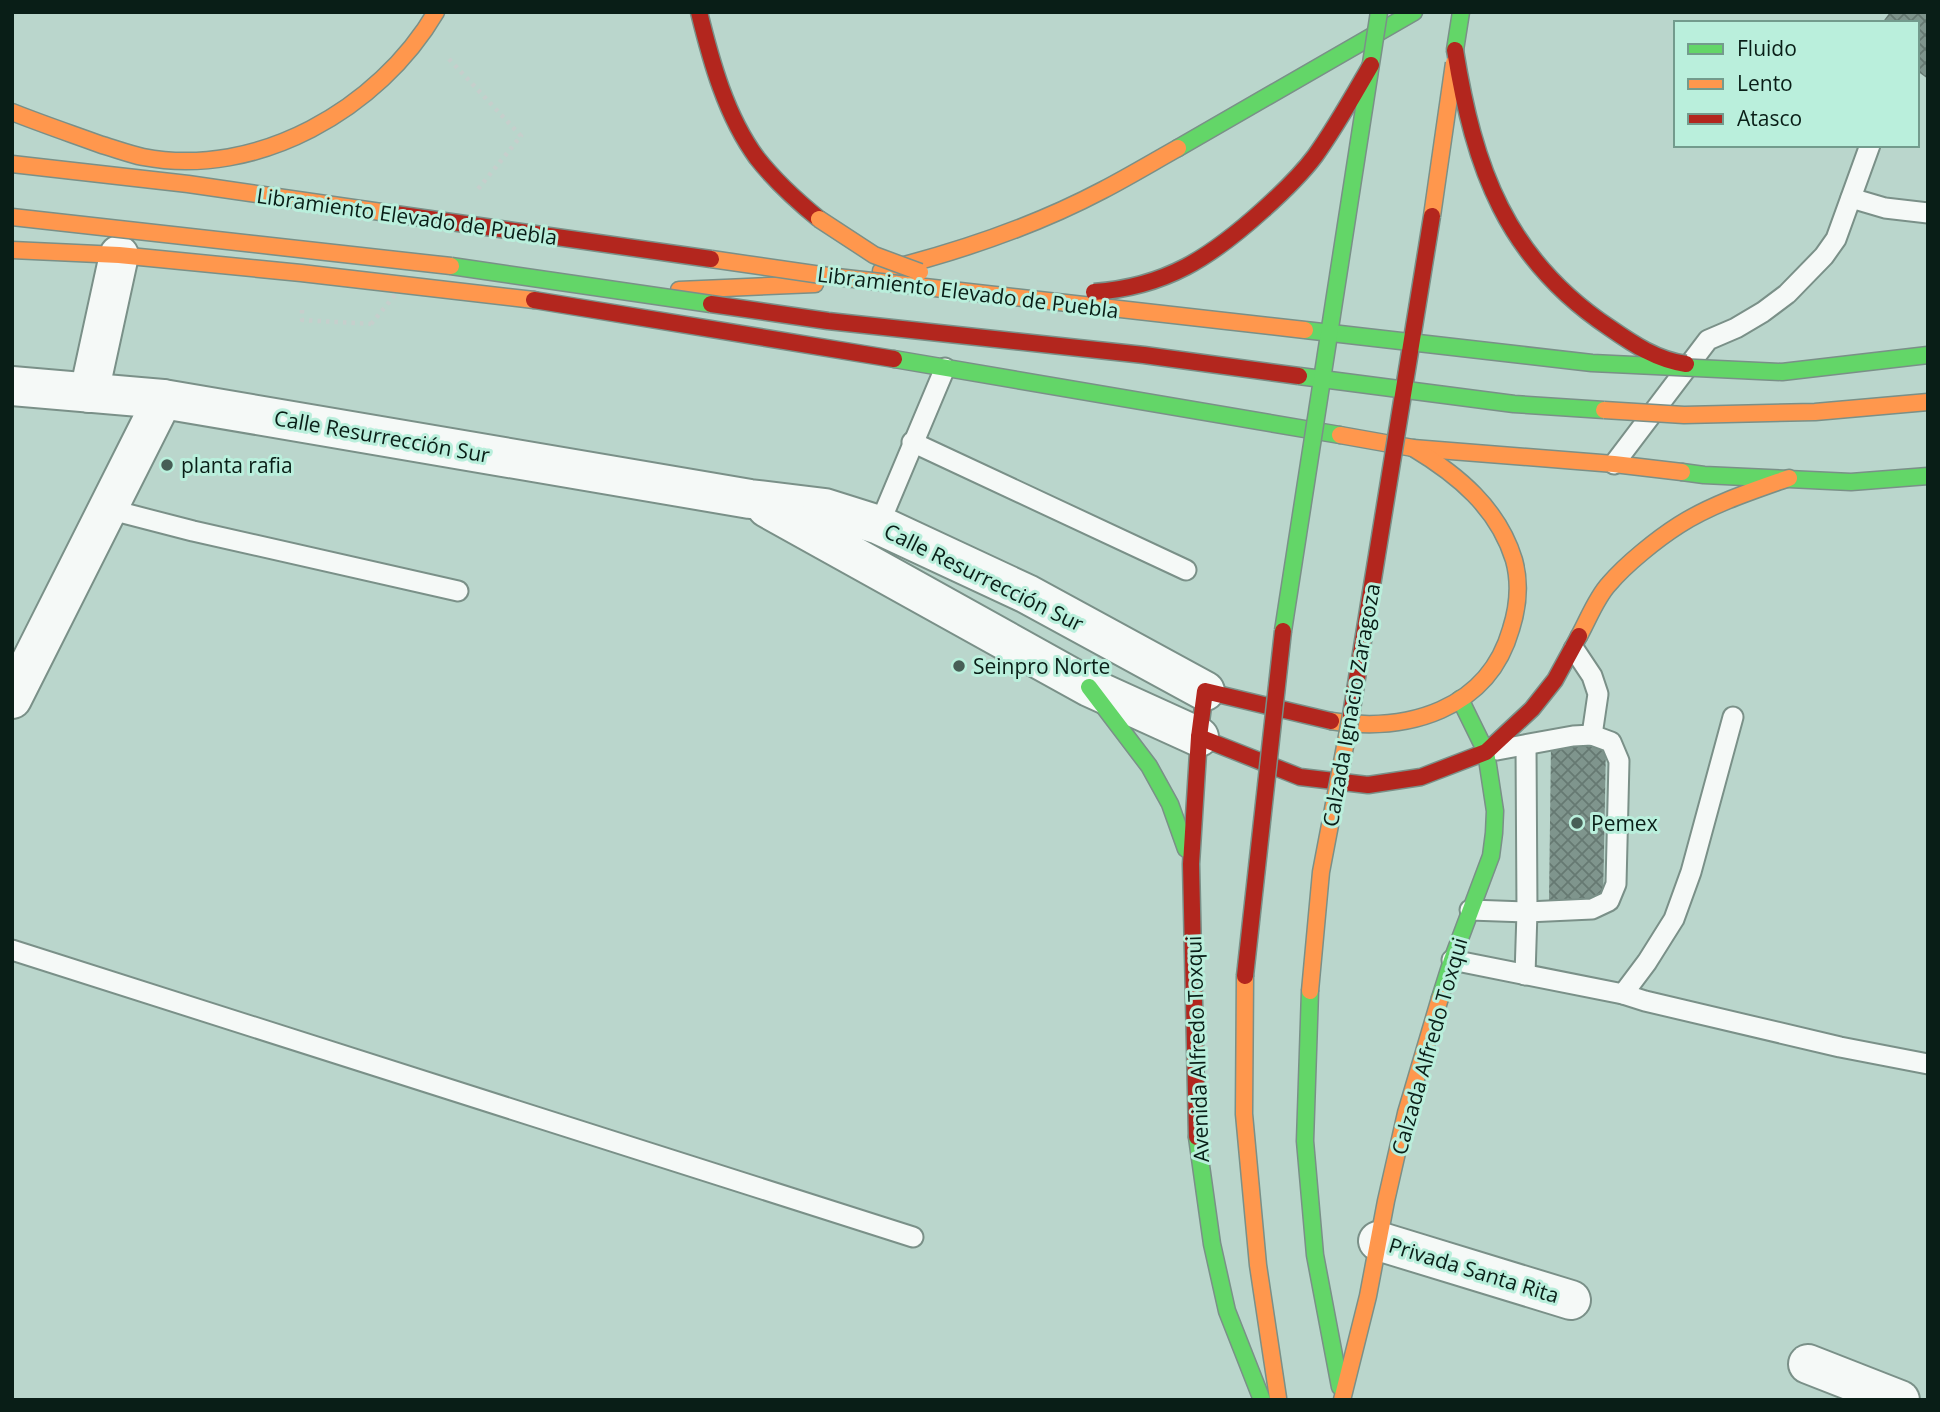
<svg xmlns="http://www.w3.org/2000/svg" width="1940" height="1412" viewBox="0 0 1940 1412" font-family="'Open Sans',sans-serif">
<defs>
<pattern id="building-cross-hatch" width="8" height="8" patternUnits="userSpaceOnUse" patternTransform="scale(1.75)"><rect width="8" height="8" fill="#7f958d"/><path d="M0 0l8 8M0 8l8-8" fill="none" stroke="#667972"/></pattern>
</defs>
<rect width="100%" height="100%" fill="#bad6cc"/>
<!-- building -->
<g fill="url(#building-cross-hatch)">
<path d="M1890,12h38v67l-11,-8v-48h-35z"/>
<path d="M1551,744l55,1 -3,157 -54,-1z"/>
</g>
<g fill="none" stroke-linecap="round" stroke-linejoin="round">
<defs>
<g id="lane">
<path d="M1851,198l34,10 43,5"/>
<path d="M912,442l274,128"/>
<path d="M1614,464l94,-124 28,-12 27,-16 24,-18 37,-38 12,-17 34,-94"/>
<path d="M108,509l85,22 265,60"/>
<path d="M879,525l66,-157"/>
<path d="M1574,649l18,27 6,18 -6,41"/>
<path d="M1470,910l57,2 65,-3 17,-8 7,-17 3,-123 -8,-19 -19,-7 -19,1 -76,14"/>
<path d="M12,950l901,287"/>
<path d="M1452,960l171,34 24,-32 27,-43 17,-47 42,-155"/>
<path d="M1525,975l2,-63 -1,-167"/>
<path d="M1623,994l22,7 195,46 88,17"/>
</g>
<g id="street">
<path d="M12,386l151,13 587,100 75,9 54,17 148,69 178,97"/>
<path d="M89,393l30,-138"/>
<path d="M767,508l322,179 110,50"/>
<path d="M12,699l151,-300"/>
<path d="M1378,1241l193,59"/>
<path d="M1808,1364l92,36"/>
</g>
<g id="fast">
<path d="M1455,50l6,-38"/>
<path d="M1178,148l236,-136"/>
<path d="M894,359l446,76"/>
<path d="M1682,472l22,3 147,7 77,-6"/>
<path d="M1089,687l60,79 21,38 16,45"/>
<path d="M1310,991l-5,150 10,114 25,132"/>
<path d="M1440,998l12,-38 39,-104 3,-23 1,-22 -9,-59 -26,-53"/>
<path d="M1197,1137l15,107 15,67 35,89"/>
</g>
<g id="slow">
<path d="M12,112c30,12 60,22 90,33 14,4 27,9 41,12 114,22 236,-48 293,-145"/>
<path d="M12,250l107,5 182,18 233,27"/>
<path d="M881,271c77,-19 152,-44 222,-81 25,-13 50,-28 75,-42"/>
<path d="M679,290l136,-6"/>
<path d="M1340,435l73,13 201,16 68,8"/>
<path d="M1579,636c9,-16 17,-38 30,-52 17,-20 48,-45 70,-59 33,-21 73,-34 110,-47"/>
<path d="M1331,721c76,12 157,-11 180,-92 7,-22 9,-47 3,-69 -16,-52 -56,-85 -101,-112"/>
<path d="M1245,976l-1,138 14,151 20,133"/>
<path d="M1342,1400l26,-104 18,-95 20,-88 34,-115"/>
</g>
<g id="jam">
<path d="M699,12c12,49 27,104 58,146 18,23 40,43 62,61"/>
<path d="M534,300l360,59"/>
<path d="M1199,737l101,40 68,8 53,-8 65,-25 46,-43 23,-29 24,-44"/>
<path d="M1197,1137l-6,-273 8,-127 6,-46 126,30"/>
</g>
</defs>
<!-- lane casing -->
<use href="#lane" stroke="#7a9088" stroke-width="23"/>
<!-- street casing -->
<use href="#street" stroke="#7a9088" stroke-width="42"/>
<!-- fast casing -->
<use href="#fast" stroke="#7a9088" stroke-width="19"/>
<!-- slow casing -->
<use href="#slow" stroke="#7a9088" stroke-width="19"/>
<!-- jam casing -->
<use href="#jam" stroke="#7a9088" stroke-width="19"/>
<!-- path -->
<g stroke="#c6cfcc" stroke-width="4.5" stroke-dasharray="3.5 5" stroke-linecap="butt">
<path d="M449,59l72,77 -43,53"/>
<path d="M302,310v10l69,4"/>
</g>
<!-- lane -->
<use href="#lane" stroke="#f5f9f7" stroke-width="19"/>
<!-- street -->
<use href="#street" stroke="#f5f9f7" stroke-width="38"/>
<!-- fast -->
<use href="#fast" stroke="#63d668" stroke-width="16"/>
<!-- slow -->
<use href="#slow" stroke="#ff974d" stroke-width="16"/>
<!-- jam -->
<use href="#jam" stroke="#b3261e" stroke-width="16"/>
<defs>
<g id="fast-bridge">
<path d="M451,266l260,38"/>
<path d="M1305,330l287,33 190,9 146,-17"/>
<path d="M1299,376l215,28 90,6"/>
<path d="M1283,631l96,-619"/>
</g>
<g id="slow-bridge">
<path d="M12,164l176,20 207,30"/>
<path d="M1432,216l22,-153"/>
<path d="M12,217l439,49"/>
<path d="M819,219l55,36 46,17"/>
<path d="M711,259l117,17 477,54"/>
<path d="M1604,410l80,5 131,-3 113,-10"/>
<path d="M1310,991l11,-119 30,-157"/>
</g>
<g id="jam-bridge">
<path d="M1455,50c19,118 51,209 155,278 23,16 47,32 76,36"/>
<path d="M395,214l316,45"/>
<path d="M1094,292c72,-5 117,-35 169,-82 19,-17 37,-34 52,-54 21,-29 38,-60 56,-91"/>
<path d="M711,304l117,17 316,34 155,21"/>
<path d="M1351,715l81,-499"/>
<path d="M1245,976l38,-345"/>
</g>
</defs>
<!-- fast-bridge casing -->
<use href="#fast-bridge" stroke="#7a9088" stroke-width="19" stroke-linecap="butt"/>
<!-- slow-bridge casing -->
<use href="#slow-bridge" stroke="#7a9088" stroke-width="19" stroke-linecap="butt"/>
<!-- jam-bridge casing -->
<use href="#jam-bridge" stroke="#7a9088" stroke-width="19" stroke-linecap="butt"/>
<!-- path-bridge -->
<path stroke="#c6cfcc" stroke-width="4.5" stroke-dasharray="3.5 5" stroke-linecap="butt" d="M371,324l24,-29"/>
<!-- fast-bridge -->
<use href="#fast-bridge" stroke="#63d668" stroke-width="16"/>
<!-- slow-bridge -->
<use href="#slow-bridge" stroke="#ff974d" stroke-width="16"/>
<!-- jam-bridge -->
<use href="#jam-bridge" stroke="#b3261e" stroke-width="16"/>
</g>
<!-- markers -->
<g fill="#475e56" stroke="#baefdc" stroke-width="2.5">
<circle cx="167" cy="465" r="7"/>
<circle cx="959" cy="666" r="7"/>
<circle cx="1577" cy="823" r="7"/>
</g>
<g text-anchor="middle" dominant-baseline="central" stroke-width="6" stroke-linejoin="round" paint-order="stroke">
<!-- street labels -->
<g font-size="21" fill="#091e17" stroke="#baefdc">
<text transform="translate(407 216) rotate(8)">Libramiento Elevado de Puebla</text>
<text transform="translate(968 292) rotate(7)">Libramiento Elevado de Puebla</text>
<text transform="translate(382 436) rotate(10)">Calle Resurrección Sur</text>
<text transform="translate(984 577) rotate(26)">Calle Resurrección Sur</text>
<text transform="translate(1351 705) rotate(-80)">Calzada Ignacio Zaragoza</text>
<text transform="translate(1429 1046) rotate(-74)">Calzada Alfredo Toxqui</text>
<text transform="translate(1197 1049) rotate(-92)">Avenida Alfredo Toxqui</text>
<text transform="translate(1474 1270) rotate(17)">Privada Santa Rita</text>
</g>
<!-- poi labels -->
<g font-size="21" fill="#091e17" stroke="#baefdc" text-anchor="start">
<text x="181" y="465">planta rafia</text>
<text x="973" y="666">Seinpro Norte</text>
<text x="1591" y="823">Pemex</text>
</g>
</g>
<!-- border -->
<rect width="1940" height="1412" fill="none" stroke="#091e17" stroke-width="28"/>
<!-- legend -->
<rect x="1674" y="21" width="245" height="126" fill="#baefdc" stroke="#739b8d" stroke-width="2"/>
<rect x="1688" y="44" width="35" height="10" fill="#63d668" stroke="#739b8d" stroke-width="2"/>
<text x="1737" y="56" font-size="21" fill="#091e17">Fluido</text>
<rect x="1688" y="79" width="35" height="10" fill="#ff974d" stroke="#739b8d" stroke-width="2"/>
<text x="1737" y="91" font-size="21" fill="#091e17">Lento</text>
<rect x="1688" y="114" width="35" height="10" fill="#b3261e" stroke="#739b8d" stroke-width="2"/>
<text x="1737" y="126" font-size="21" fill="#091e17">Atasco</text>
</svg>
